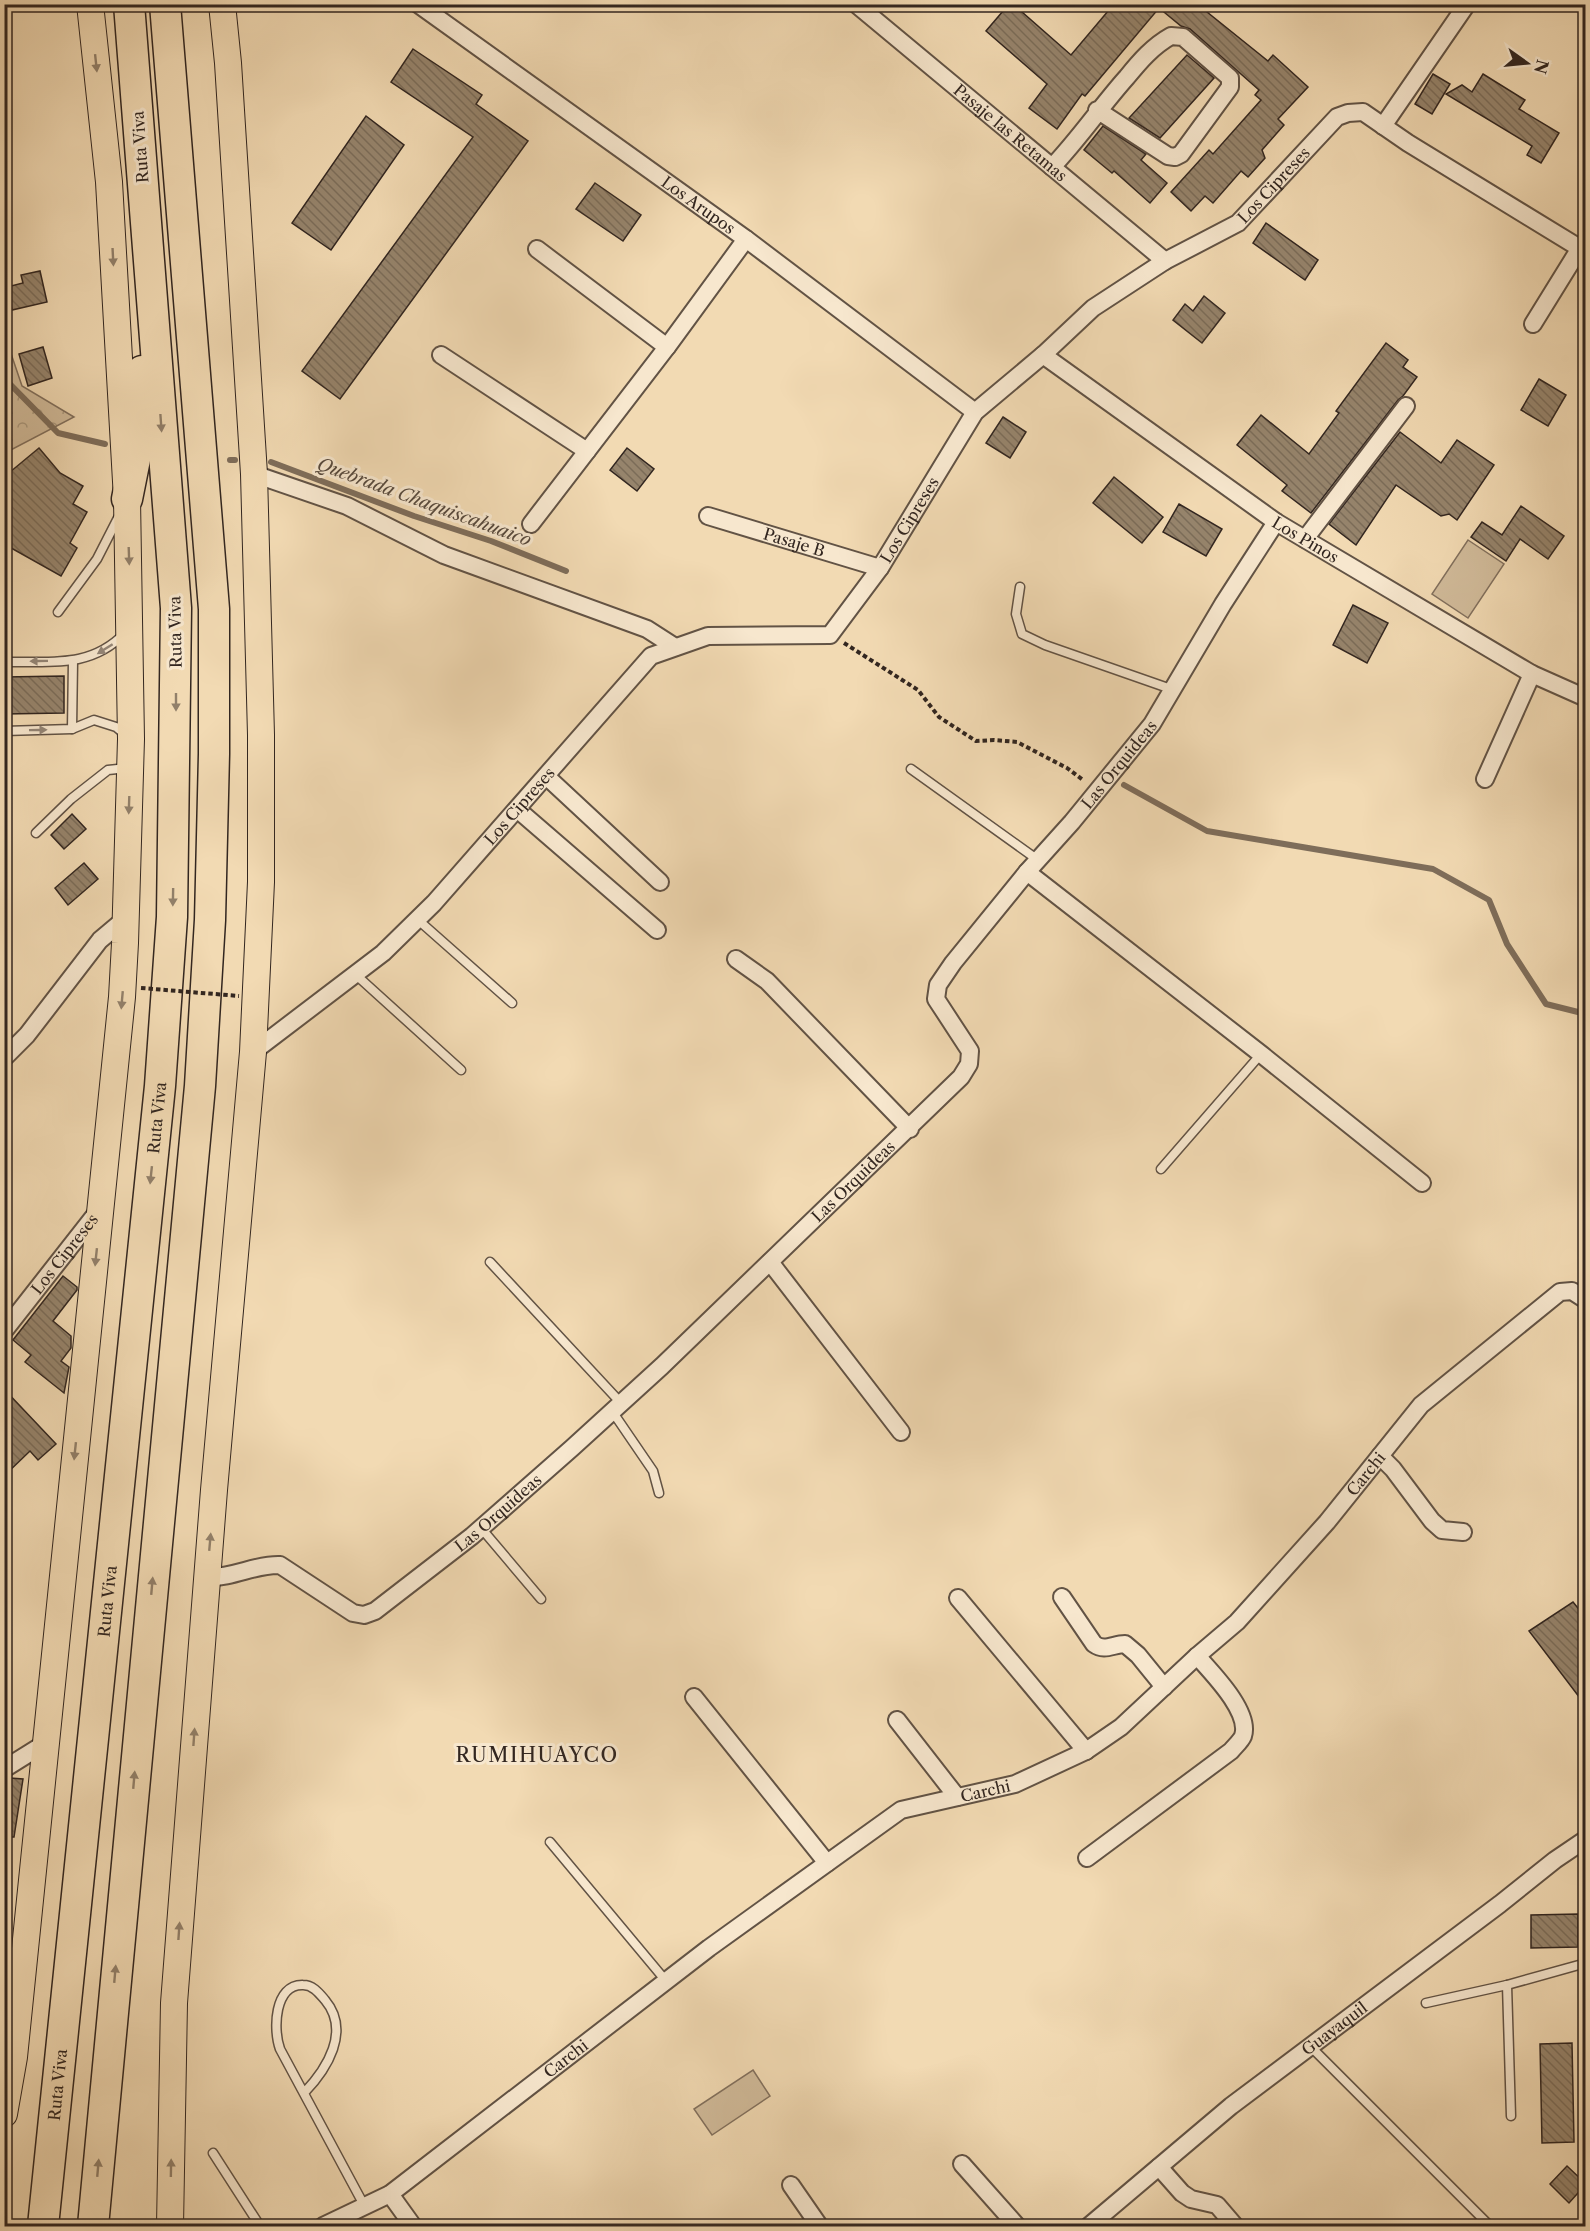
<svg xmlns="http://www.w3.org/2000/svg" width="1590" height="2231" viewBox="0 0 1590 2231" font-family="'Libre Caslon Text',serif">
<defs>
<pattern id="forest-crowns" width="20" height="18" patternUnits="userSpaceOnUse" patternTransform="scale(1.5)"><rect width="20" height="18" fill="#d1bb9a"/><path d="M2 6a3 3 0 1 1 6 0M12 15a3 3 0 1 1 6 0" fill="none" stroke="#aa987d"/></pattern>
<pattern id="building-back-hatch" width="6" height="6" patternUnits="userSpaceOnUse" patternTransform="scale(1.5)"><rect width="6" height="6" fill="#96846c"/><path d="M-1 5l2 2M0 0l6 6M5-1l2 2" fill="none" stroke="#7b6c58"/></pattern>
</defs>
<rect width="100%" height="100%" fill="#f2dab3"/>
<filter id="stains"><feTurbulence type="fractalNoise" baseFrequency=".00333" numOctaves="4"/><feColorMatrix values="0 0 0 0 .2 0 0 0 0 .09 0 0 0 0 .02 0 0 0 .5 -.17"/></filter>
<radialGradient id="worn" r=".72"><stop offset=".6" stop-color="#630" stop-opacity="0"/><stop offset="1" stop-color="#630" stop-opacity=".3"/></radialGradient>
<!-- forest -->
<path fill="url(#forest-crowns)" stroke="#82705d" stroke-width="1.5" d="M4,333l18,53 52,31 -69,36z"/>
<!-- pitch -->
<g fill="#d1bb9a" stroke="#82705d" stroke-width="1.5">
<path d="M1468,540l36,24 -36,54 -36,-24z"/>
<path d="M753,2070l17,26 -58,39 -18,-26z"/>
</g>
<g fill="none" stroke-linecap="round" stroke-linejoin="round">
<!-- stream -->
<g stroke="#7e6d5a" stroke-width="6">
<path d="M4,378l54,55 47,11"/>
<path d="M230,460h5"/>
<path d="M271,462l143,54 77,25 75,30"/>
<path d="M1124,785l83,46 226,38 56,31 18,44 39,60 40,10"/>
</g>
</g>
<!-- building -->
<g fill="url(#building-back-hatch)" stroke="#322620" stroke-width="1.5">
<path d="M1009,4h4l58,51 43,-51h83l71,57 5,-6 35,32 -30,32 6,6 -22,25 3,8 -17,19 -7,-6 -28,32 -8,-7 -14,15 -20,-19 38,-42 4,4 48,-54 -6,-5 4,-5 -69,-61 -9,-3 -22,-18 -74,88 -3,-2 -25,35 -28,-21 18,-24 -61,-53z"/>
<path d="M413,49l69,46 -6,9 52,37 -188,258 -38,-28 171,-234 -82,-55z"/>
<path d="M1187,55l27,23 -54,60 -31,-20z"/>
<path d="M1433,74l17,10 -18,30 -17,-10z"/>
<path d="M1483,74l42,26 -6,9 40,24 -18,30 -14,-8 5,-9 -86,-52 16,-9 10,7z"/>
<path d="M366,116l38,29 -73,105 -39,-27z"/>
<path d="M1103,126l43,28 -5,6 26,23 -17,20 -36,-32 -2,2 -28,-23z"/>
<path d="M595,183l46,32 -18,26 -47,-32z"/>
<path d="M1266,223l52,37 -13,20 -52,-37z"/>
<path d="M40,271l7,31 -35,8 -5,-23 16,-4 -2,-8z"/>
<path d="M1204,296l21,17 -23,30 -29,-23 12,-16 8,7z"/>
<path d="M1386,343l22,17 -5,7 14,10 -14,19 -5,4 -87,113 -29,-22 5,-6 -50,-40 24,-30 48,39 30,-41 -3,-2z"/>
<path d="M43,347l9,31 -24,8 -9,-32z"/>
<path d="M1539,379l27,16 -18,31 -27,-16z"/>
<path d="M1003,417l23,15 -16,26 -24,-15z"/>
<path d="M1400,432l41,31 16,-23 37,25 -37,55 -8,-6 -8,2 -45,-31 -40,60 -27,-21z"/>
<path d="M39,448l21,25 23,13 -10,18 14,8 -17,31 7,5 -16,28 -57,-32v-67z"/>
<path d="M627,448l27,21 -17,22 -27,-21z"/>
<path d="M1114,477l49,40 -21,26 -49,-40z"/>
<path d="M1179,504l43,25 -16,27 -43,-24z"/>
<path d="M1521,506l43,30 -16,23 -28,-20 -14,22 -35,-24 11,-15 20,13z"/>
<path d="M1353,605l35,18 -21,40 -34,-18z"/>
<path d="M64,676v37l-60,1v-37z"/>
<path d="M72,814l14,15 -22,20 -13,-14z"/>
<path d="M84,863l14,16 -30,26 -13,-17z"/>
<path d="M63,1276l14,11v3l-24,31 18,15v12l-10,13 8,6 -5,26 -39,-31 6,-7 -18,-15z"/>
<path d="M4,1389l52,55 -18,16 -8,-9 -26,25z"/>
<path d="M1573,1602l13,16v88l-57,-75z"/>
<path d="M10,1778l13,1 -9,58h-10v-58z"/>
<path d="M1578,1914v33l-47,1v-33z"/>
<path d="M1572,2043l2,99 -32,1 -2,-99z"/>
<path d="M1567,2166l19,18 -17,19 -19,-19z"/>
</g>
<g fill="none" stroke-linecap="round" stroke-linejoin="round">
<defs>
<g id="lane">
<path d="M1020,587l-4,27 6,20 23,11 126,44"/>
<path d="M58,612l39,-53 22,-43"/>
<path d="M4,662c46,-1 86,7 121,-29"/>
<path d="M72,729l1,-68"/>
<path d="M4,731l68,-2 22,-9 22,7 11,9"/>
<path d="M911,769l127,91"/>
<path d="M36,833l35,-34 37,-29 19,-2"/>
<path d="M417,919l95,84"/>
<path d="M355,974l106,96"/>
<path d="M1161,1169l100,-115"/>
<path d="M490,1262l131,141"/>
<path d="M612,1411l41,60 6,22"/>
<path d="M481,1528l60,71"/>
<path d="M550,1842l116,139"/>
<path d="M1507,1985l4,131"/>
<path d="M1426,2003l81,-18 79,-22"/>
<path d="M1310,2046l180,180"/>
<path d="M304,2093c23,-24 47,-62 21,-93 -6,-7 -12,-15 -22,-15 -29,-1 -30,45 -23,64l85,158"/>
<path d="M213,2153l47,73"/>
</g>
<g id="street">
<path id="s1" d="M418,4l328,235 229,173"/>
<path id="s2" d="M856,4l309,257"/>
<path d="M1383,126l84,-122"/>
<path d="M1052,167c27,-28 49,-61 75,-90 13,-16 26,-31 44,-41l12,1 47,41v9l-49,67 -6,3 -7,-1 -71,-46"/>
<path d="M537,249l130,98"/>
<path d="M1533,324l47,-76"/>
<path d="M441,355l146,96"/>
<path id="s3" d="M1043,355l233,167 256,152 54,24"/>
<path d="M254,474l93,32 97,49 203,74 28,18"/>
<path id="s4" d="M708,516l172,52"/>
<path d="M531,524l136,-177 79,-108"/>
<path d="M1305,539l101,-133"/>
<path d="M546,776l114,106"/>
<path d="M1485,779l47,-105"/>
<path d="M517,809l140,121"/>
<path d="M1027,872l234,182 161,129"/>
<path d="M736,959l31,22 143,148"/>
<path id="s5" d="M253,1052l130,-99 51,-50 217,-247 57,-20 122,-1 50,-67 95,-156 68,-57 50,-47 72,-47 73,-38 99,-106 11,-4 15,-1 45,31 178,109"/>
<path d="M4,1058l23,-23 73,-95 25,-21"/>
<path d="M770,1262l131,170"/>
<path id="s6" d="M4,1331l95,-121"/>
<path d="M1380,1456l13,13 39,52 10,9 21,2"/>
<path id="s7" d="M207,1577c27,1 48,-13 73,-12l73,48 11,2 11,-4 97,-75 100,-88 90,-82 299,-289 8,-13 1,-13 -34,-52 2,-14 15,-22 74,-91 45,-50 80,-98 71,-120 53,-82"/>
<path d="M1062,1597l32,47c11,8 19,0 31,0l13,11 26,32"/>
<path d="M958,1598l128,153"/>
<path d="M694,1697l133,166"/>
<path d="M897,1720l60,77"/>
<path d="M4,1769l40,-25"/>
<path d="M1087,1858l144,-107c4,-5 10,-10 12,-15 8,-24 -31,-63 -46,-80"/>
<path d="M962,2164l55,62"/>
<path d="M1159,2167l23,26 9,6 26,6 18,21"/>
<path d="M791,2185l27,39v2"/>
<path d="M390,2194l23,32"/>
<path id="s8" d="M323,2226l67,-32 319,-246 192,-138 114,-26 71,-33 35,-24 76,-71 40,-34 90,-100 94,-117 139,-113 12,-1 14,9"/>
<path id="s9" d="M1089,2226l142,-120 269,-202 55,-44 31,-21"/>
</g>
<g id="primary">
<path d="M4,2114l10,-57 108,-1060 3,-54 6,-204 -4,-240 -18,-317 -19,-178"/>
<path d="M170,2226l4,-223 40,-513 39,-438 8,-170v-147l-7,-261 -26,-411 -6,-59"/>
</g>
<g id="highway">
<path d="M127,499l10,-50 5,-78"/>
<path id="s10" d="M43,2226l117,-1140 12,-169 4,-309 -47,-604"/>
<path d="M93,2226l107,-1140 10,-166 4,-166v-145l-49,-605"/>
</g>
</defs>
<!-- lane casing -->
<use href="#lane" stroke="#625345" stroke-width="11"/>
<!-- street casing -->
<use href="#street" stroke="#625345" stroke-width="20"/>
<!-- primary casing -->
<use href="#primary" stroke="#322620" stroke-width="28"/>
<!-- highway casing -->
<use href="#highway" stroke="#322620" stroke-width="33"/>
<!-- path -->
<path stroke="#322620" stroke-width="4" stroke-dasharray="4.5 3" stroke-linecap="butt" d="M844,643l74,47 21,27 37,24 18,-1 23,2 50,26 16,12"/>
<!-- lane -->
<use href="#lane" stroke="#f7e7ce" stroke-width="8"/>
<!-- street -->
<use href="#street" stroke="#f7e7ce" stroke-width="16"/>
<!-- primary -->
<use href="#primary" stroke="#f2dab3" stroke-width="26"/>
<!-- highway -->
<use href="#highway" stroke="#f2dab3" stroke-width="30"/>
<!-- path-bridge -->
<path stroke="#322620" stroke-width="4" stroke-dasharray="4.5 3" stroke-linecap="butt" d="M141,988l98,8"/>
</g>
<!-- one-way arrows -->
<defs><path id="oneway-solid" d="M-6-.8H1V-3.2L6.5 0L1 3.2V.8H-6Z" transform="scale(1.5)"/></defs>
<g fill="#92806a">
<use href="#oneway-solid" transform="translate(96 63) rotate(84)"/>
<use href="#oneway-solid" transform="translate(113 257) rotate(87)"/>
<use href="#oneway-solid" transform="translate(161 423) rotate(86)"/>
<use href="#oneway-solid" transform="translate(129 556) rotate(88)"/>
<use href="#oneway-solid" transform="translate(176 702) rotate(90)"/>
<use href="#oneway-solid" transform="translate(129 805) rotate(92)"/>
<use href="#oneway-solid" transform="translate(173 897) rotate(91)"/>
<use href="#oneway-solid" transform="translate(122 1000) rotate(95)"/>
<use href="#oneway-solid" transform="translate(151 1175) rotate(96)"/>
<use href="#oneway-solid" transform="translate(96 1257) rotate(96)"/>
<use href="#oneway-solid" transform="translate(75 1451) rotate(96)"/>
<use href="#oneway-solid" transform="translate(210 1542) rotate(-85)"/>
<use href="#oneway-solid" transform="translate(152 1586) rotate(-85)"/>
<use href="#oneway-solid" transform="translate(194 1737) rotate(-86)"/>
<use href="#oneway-solid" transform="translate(134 1780) rotate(-85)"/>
<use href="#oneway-solid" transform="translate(179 1931) rotate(-86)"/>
<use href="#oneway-solid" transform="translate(115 1974) rotate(-85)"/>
<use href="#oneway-solid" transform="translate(98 2168) rotate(-85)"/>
<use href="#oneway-solid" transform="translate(171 2168) rotate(-89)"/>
</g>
<g fill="#948677">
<use href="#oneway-solid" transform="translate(105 649) rotate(148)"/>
<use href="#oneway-solid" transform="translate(39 661) rotate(179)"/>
<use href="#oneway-solid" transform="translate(38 730) rotate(-1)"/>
</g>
<g text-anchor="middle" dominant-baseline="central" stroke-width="6" stroke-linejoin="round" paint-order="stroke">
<!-- street labels -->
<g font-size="16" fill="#322620" stroke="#f7e7ce">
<text stroke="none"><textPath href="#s2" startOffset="201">Pasaje las Retamas</textPath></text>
<text transform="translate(140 147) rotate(-94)">Ruta Viva</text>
<text stroke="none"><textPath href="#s5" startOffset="1390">Los Cipreses</textPath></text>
<text stroke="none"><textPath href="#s1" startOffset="345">Los Arupos</textPath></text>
<text stroke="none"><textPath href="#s5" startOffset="886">Los Cipreses</textPath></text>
<text stroke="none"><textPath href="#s3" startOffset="321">Los Pinos</textPath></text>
<text stroke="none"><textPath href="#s4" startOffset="90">Pasaje B</textPath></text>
<text transform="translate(175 632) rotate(-91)">Ruta Viva</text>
<text stroke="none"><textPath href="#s7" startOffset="1368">Las Orquideas</textPath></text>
<text stroke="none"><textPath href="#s5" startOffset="364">Los Cipreses</textPath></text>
<text stroke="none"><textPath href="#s10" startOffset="1114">Ruta Viva</textPath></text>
<text stroke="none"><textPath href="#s7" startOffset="828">Las Orquideas</textPath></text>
<text stroke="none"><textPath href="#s6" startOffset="98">Los Cipreses</textPath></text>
<text stroke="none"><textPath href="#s8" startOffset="1304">Carchi</textPath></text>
<text stroke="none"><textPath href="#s7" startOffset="342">Las Orquideas</textPath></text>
<text stroke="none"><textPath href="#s10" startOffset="628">Ruta Viva</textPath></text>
<text stroke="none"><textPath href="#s8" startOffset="800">Carchi</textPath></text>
<text stroke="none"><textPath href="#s9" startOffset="315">Guayaquil</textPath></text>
<text stroke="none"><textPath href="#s8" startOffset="296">Carchi</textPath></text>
<text stroke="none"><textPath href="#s10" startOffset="142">Ruta Viva</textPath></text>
</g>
<!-- water labels -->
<g font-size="18" font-style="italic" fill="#584a3d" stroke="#f7e7ce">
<text transform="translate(424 502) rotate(20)">Quebrada Chaquiscahuaico</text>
</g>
<!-- quarter labels -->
<g font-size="20" letter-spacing="1.5" fill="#322620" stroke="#f7e7ce">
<text x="537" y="1755">RUMIHUAYCO</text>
</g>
</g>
<!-- margin -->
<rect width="1590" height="2231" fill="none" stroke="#f2dab3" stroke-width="24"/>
<rect x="6" y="6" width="1578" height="2219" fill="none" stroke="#322620" stroke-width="3"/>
<rect x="12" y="12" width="1566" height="2207" fill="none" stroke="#322620" stroke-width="1.5"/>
<!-- north arrow -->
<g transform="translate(1527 63) rotate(105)" stroke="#f7e7ce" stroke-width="4.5" paint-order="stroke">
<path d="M0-4.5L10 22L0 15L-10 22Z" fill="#322620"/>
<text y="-9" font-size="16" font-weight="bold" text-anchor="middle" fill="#322620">N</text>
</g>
<rect width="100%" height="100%" filter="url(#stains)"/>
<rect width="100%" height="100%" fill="url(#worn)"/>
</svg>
